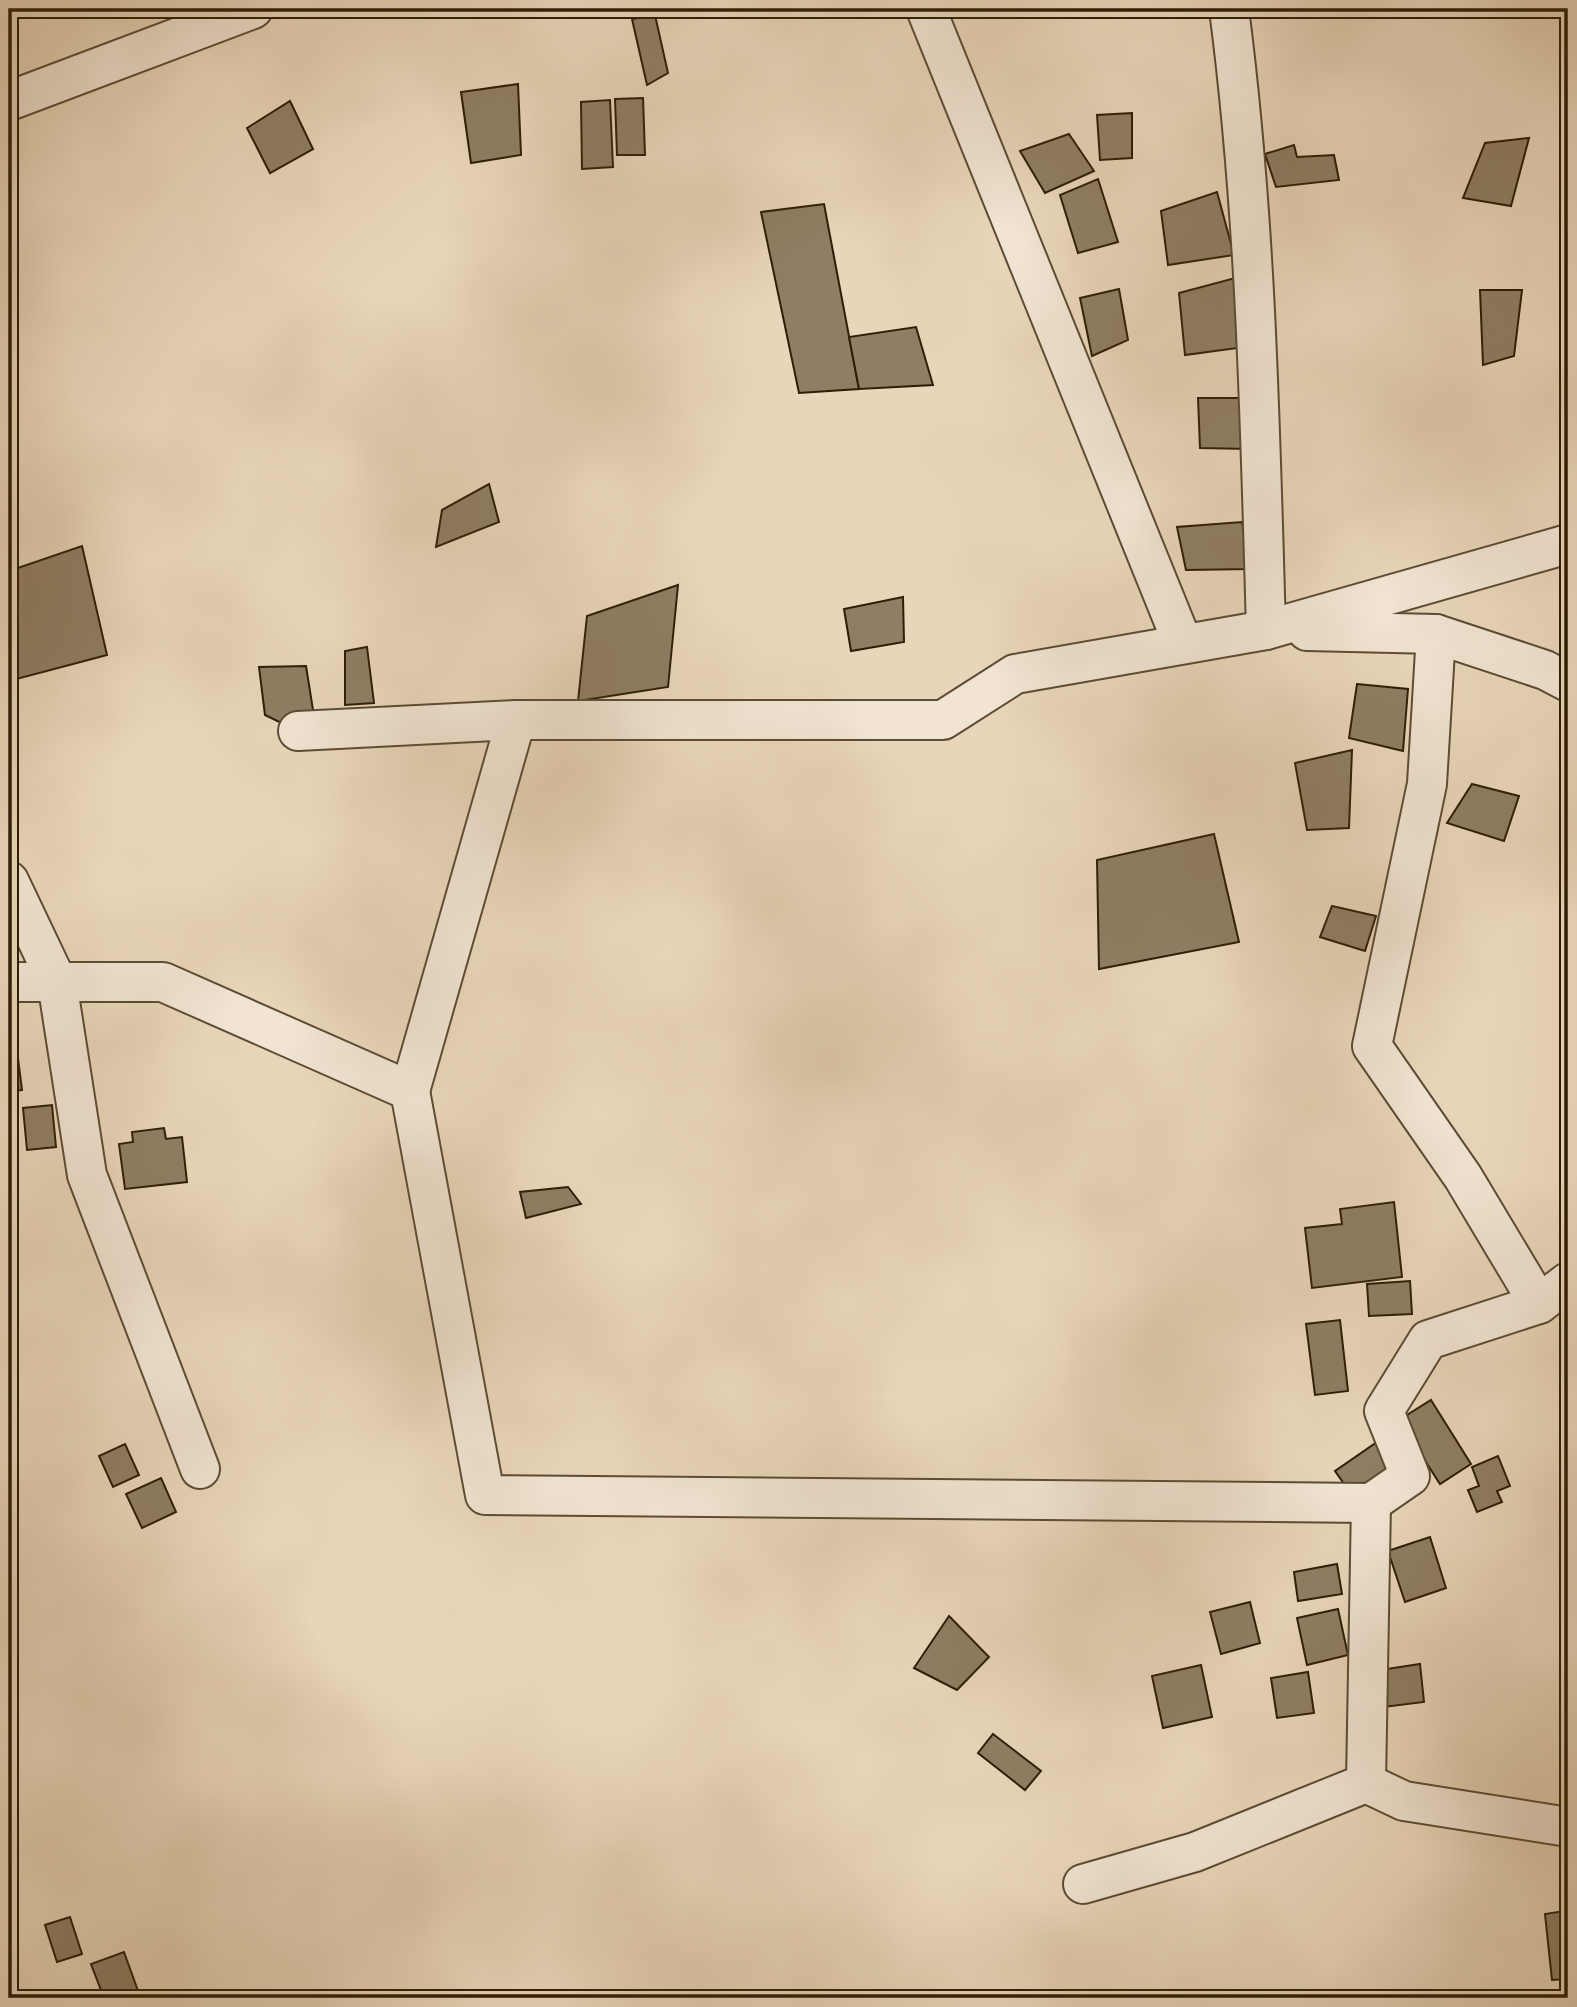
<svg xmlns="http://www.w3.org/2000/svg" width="1577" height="2007" viewBox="0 0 1577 2007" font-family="'IM FELL Great Primer',serif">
<rect width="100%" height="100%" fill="#e9d6ba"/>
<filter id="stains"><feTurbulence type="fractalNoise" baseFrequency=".00286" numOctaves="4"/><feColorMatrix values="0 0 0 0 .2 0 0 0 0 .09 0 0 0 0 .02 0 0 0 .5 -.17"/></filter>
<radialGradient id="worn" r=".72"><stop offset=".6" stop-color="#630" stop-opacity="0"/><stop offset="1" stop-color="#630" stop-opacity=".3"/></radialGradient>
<!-- building -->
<g fill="#8f7e64" stroke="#2d1e07" stroke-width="2">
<path d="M655,15l13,58 -21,12 -15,-66z"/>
<path d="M518,84l3,71 -50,8 -10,-71z"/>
<path d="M643,98l2,57h-28l-2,-56z"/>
<path d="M610,100l3,67 -31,2 -1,-67z"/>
<path d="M290,101l23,48 -43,24 -23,-45z"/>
<path d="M1132,113v45l-32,2 -3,-45z"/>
<path d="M1069,134l25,37 -49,22 -25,-42z"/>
<path d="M1529,138l-18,68 -48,-8 22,-55z"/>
<path d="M1294,145l3,12 37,-2 5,25 -63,7 -11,-33z"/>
<path d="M1098,179l20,63 -40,11 -18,-58z"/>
<path d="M1217,192l17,63 -66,10 -7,-54z"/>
<path d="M824,204l35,185 -60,4 -38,-181z"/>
<path d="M1239,277l6,70 -60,8 -6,-62z"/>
<path d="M1119,289l9,51 -36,16 -12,-58z"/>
<path d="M1480,290h42l-8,66 -31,9z"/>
<path d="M916,327l17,58 -74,4 -10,-52z"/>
<path d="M1198,398h51v51l-49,-1z"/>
<path d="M489,484l10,38 -63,25 6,-37z"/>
<path d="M1242,522l10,47 -66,1 -9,-43z"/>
<path d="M82,546l25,109 -98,26v-110z"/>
<path d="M678,585l-10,102 -90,14 9,-85z"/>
<path d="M903,597l1,45 -53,9 -7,-42z"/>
<path d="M367,647l7,56 -29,2v-54z"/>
<path d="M306,666l7,44 -15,21 -33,-16 -6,-48z"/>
<path d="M1357,684l51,5 -5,62 -54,-13z"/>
<path d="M1352,750l-3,78 -42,2 -12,-67z"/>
<path d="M1472,784l47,12 -15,45 -57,-18z"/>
<path d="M1214,834l25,108 -140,27 -2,-109z"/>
<path d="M1332,906l44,10 -11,35 -45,-14z"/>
<path d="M14,1027l8,63 -13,1v-63z"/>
<path d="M52,1105l4,42 -29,3 -4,-42z"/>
<path d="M164,1128l2,11 16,-2 5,45 -62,7 -6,-45 14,-2 -1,-10z"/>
<path d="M568,1187l13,17 -55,14 -6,-26z"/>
<path d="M1394,1202l8,75 -90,11 -7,-60 37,-4 -2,-15z"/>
<path d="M1410,1281l2,33 -43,2 -2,-32z"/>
<path d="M1340,1320l8,71 -33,4 -9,-71z"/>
<path d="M1431,1400l40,64 -31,20 -41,-64z"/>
<path d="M1380,1440l16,24 -44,31 -17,-24z"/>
<path d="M125,1444l14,31 -26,12 -14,-31z"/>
<path d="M1498,1456l12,30 -13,5 5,11 -25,10 -9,-22 11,-4 -7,-19z"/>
<path d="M161,1478l15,34 -34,16 -16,-34z"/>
<path d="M1430,1537l16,51 -41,14 -17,-51z"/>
<path d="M1337,1564l5,30 -44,7 -4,-29z"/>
<path d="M1250,1602l10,41 -39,11 -11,-42z"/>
<path d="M1338,1609l10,46 -41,10 -10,-47z"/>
<path d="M949,1616l40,41 -32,33 -43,-22z"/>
<path d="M1420,1664l4,38 -40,5 -4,-37z"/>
<path d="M1201,1665l11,52 -49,11 -11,-52z"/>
<path d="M1308,1672l6,41 -37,5 -6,-40z"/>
<path d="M993,1734l48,37 -16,19 -47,-37z"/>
<path d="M1563,1887h5l-1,103 -1,-11 -14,1 -7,-66 20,-3z"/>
<path d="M70,1917l12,37 -25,8 -12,-37z"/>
<path d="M124,1952l14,39 -19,7h-15l-13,-34z"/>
</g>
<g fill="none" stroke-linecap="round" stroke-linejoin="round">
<defs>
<g id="minor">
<path d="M926,9l257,635"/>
<path d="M1229,9c27,207 31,413 37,621"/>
<path d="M9,101l244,-92"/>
<path d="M1307,631l129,3 109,36 23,12"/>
<path d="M1436,634l-9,150 -55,262 91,131 76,127"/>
<path d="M298,731l218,-11"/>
<path d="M9,881l48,101 30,193 113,294"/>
<path d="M9,982h154l247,109 106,-371h427l72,-46 251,-44 302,-86"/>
<path d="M410,1091l75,404 886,8"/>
<path d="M1366,1783l5,-280 39,-27 -26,-65 44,-71 111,-36 29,-22"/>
<path d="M1083,1884l112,-32 171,-69 38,18 164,26"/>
</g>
</defs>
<!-- minor casing -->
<use href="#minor" stroke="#5c4c34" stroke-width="42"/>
<!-- minor -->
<use href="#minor" stroke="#f1e4d2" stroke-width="38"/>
</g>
<!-- margin -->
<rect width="1577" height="2007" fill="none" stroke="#e9d6ba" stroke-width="35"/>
<rect x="10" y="10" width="1556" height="1986" fill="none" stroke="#2d1e07" stroke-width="3.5"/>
<rect x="18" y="18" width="1542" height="1972" fill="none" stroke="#2d1e07" stroke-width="2"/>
<rect width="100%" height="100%" filter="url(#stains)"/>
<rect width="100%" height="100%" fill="url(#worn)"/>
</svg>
